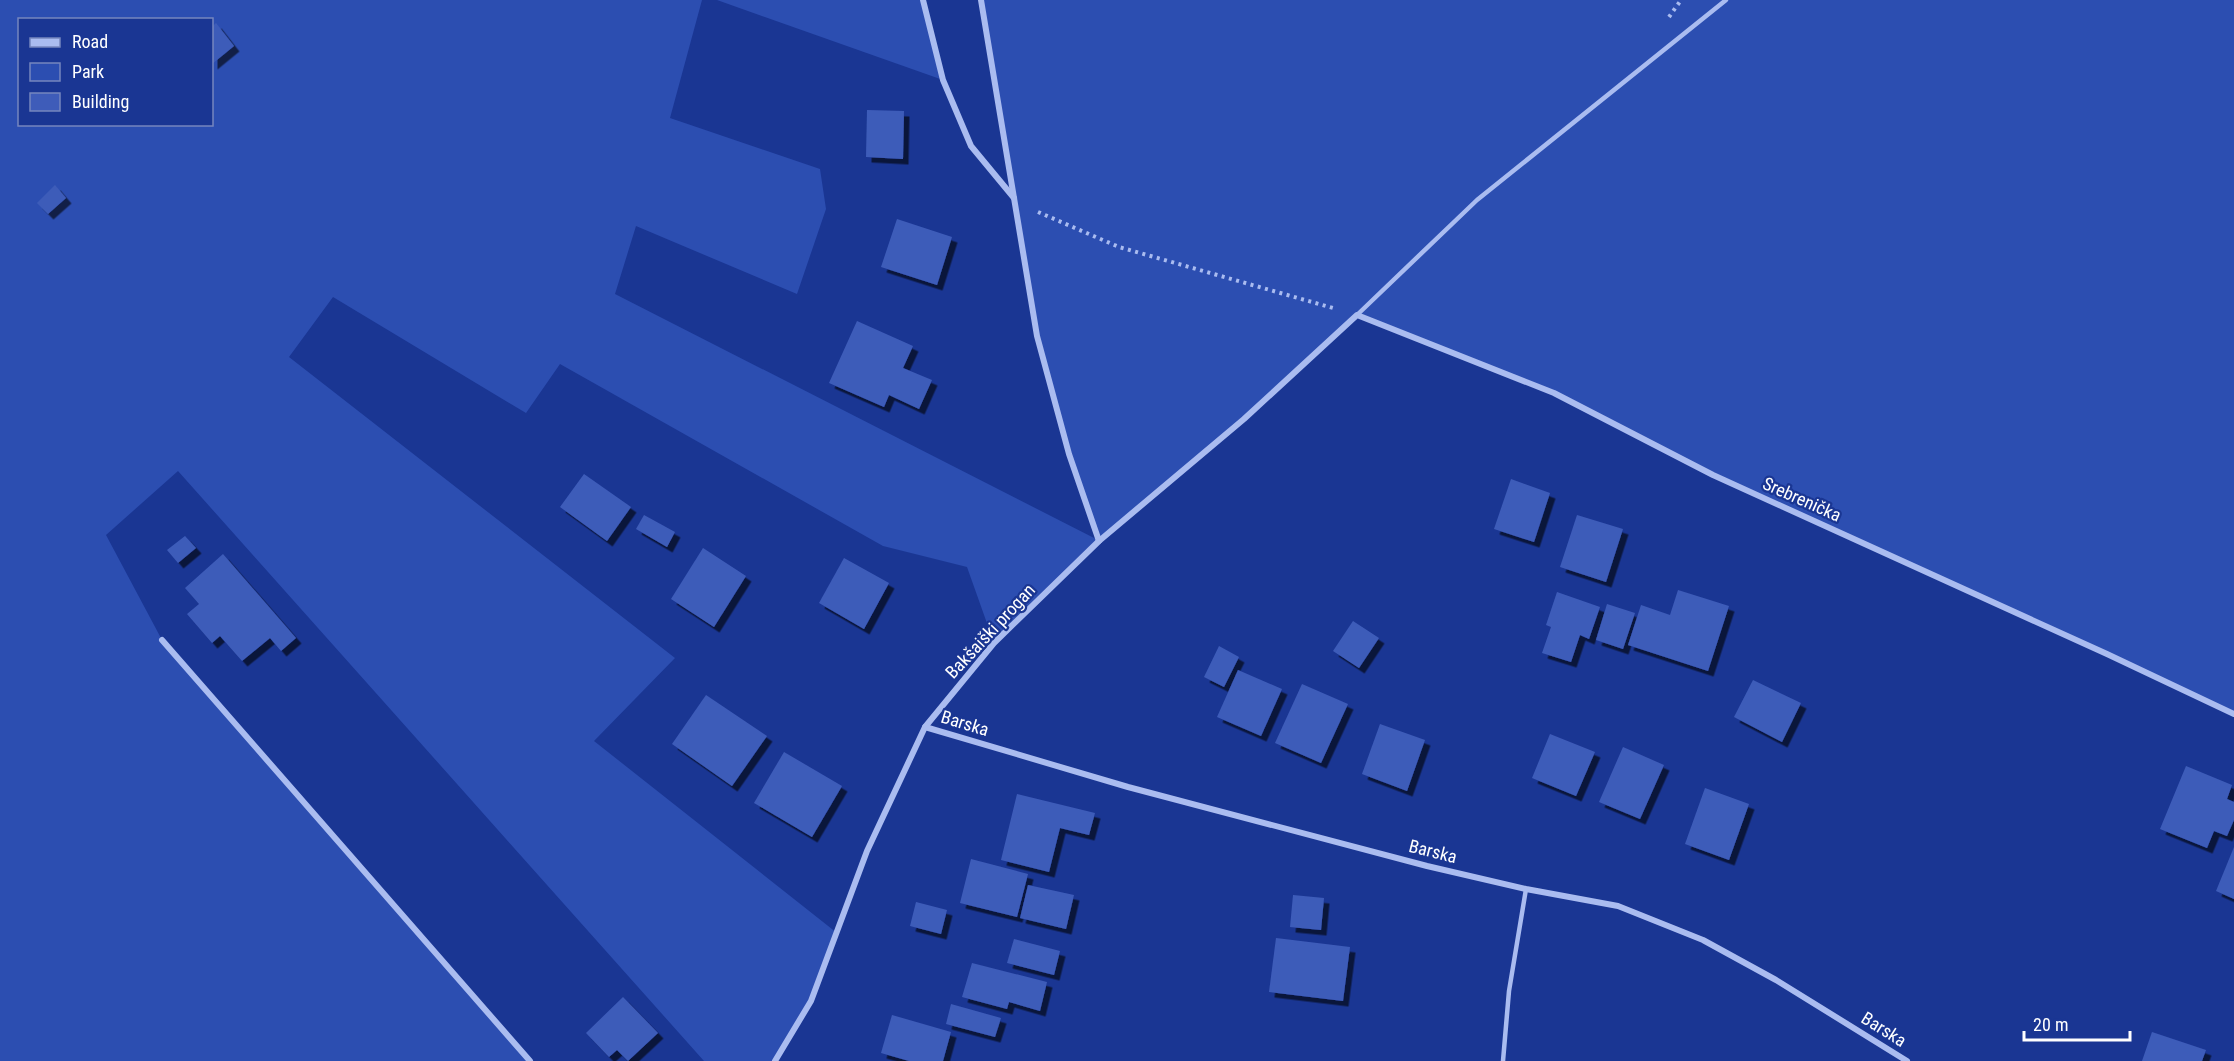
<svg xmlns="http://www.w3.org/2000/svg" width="2234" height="1061" viewBox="0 0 2234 1061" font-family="'Roboto Condensed',sans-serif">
<defs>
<filter id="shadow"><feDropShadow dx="5.5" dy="5.5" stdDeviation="0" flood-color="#0009"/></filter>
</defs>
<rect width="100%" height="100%" fill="#1a3693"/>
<!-- green -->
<g fill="#2c4eb1" fill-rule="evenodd">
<path d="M0,0h702l-32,118 150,51 6,40 -29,85 -161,-68 -21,68 483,246 -29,-86 -32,-118 -56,-336h1253v714l-521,-239 -159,-82 -197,-77 -113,103 -145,122 -105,102 -27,-76 -84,-21 -323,-182 -34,49 -193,-116 -44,60 386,301 -81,83 243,192 -26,68 -36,60h-71l-526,-590 -72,64 56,105 368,421h-530zM20,20h192v104h-192z"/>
<path d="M717,0h206l20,80z"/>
</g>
<!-- building -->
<g fill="#3e5cb9" filter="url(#shadow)">
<path d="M216,23l18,23 -22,18v-37z"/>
<path d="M867,110l37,1 -1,48 -37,-2z"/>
<path d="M55,185l11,13 -18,16 -11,-11z"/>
<path d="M897,219l55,18 -15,48 -56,-18z"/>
<path d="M857,321l56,25 -10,22 29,12 -13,29 -30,-14 -5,12 -55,-24z"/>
<path d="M584,474l47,33 -24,34 -47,-34z"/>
<path d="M1511,479l39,14 -16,49 -40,-13z"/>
<path d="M644,515l31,17 -8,15 -31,-18z"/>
<path d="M1577,515l46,14 -17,53 -46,-15z"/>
<path d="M185,536l11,12 -18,15 -11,-13z"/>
<path d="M703,548l43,28 -32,51 -43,-28z"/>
<path d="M223,554l73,84 -15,13 -11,-13 -28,23 -22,-25 -8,7 -25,-29 12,-10 -14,-16z"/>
<path d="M844,558l45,25 -25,46 -45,-26z"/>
<path d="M1678,590l51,16 -21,65 -80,-26 13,-40 29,10z"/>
<path d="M1557,592l43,15 -11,32 -9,-4 -9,27 -29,-9 9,-26 -5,-2z"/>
<path d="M1607,604l28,9 -12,36 -27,-9z"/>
<path d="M1353,621l26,17 -20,30 -26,-17z"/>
<path d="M1219,646l20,11 -15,30 -20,-10z"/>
<path d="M1238,670l44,19 -21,47 -44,-19z"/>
<path d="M1753,680l48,23 -19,39 -48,-25z"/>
<path d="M1302,684l46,20 -27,59 -46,-20z"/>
<path d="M706,695l61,41 -35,50 -60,-42z"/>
<path d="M1380,724l45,16 -18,51 -45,-17z"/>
<path d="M1550,734l45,18 -19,44 -44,-18z"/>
<path d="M1623,747l41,18 -24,54 -41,-17z"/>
<path d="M784,752l58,34 -30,51 -58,-34z"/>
<path d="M2186,766l46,19 -5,14 7,3v18l-7,16 -13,-5 -7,17 -47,-19z"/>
<path d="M1705,788l44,16 -20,56 -44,-16z"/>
<path d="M1017,794l78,19 -6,22 -29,-7 -11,44 -48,-12z"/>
<path d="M2234,847v52l-18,-8z"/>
<path d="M971,859l57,15 -11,43 -57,-14z"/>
<path d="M1028,885l46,10 -8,34 -46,-11z"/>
<path d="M1293,895l31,3 -3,32 -31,-3z"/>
<path d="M916,902l31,8 -6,24 -31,-8z"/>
<path d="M1276,938l74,9 -7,54 -74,-9z"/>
<path d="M1014,939l46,12 -6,24 -47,-12z"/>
<path d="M972,963l75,19 -7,29 -31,-9 -2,7 -45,-12z"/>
<path d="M623,997l35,36 -30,28 -11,-11 -8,7 -23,-24z"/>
<path d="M951,1004l50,14 -6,19 -49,-13z"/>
<path d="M892,1015l59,17 -8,29h-34l-28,-8z"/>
<path d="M2152,1032l54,18 -4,11h-60z"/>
</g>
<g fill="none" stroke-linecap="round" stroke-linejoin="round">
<!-- path -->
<g stroke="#aabcf0" stroke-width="4" stroke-dasharray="3 4.5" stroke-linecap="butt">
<path d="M1669,17l12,-17"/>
<path d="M1038,212l81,35 214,61"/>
</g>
<!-- service -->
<g stroke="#aabcf0" stroke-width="4.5">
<path d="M1357,315l120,-115 249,-200"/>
<path d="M1503,1061l6,-70 17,-102"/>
</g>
<!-- minor -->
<g stroke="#aabcf0" stroke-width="6">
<path d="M923,0l20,80 28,66 43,52"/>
<path d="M981,0l56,336 32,118 30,87"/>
<path d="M162,640l368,421"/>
<path d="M925,727l203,60 299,79 99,23 92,17 85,34 73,40 131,81"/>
<path d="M775,1061l36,-60 56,-150 58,-124 69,-84 105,-102 145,-122 113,-104 197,78 159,82 394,179 127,60"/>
</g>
</g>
<g text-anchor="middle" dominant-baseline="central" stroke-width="4.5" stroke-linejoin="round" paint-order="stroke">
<!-- street labels -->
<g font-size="18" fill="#fff" stroke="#1a3693">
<text transform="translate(1802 499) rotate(24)">Srebrenička</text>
<text transform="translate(990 631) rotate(-47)">Bakšaiški progan</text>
<text transform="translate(965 723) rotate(17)">Barska</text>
<text transform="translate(1433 851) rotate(14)">Barska</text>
<text transform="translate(1884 1029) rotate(32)">Barska</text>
</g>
</g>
<!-- legend -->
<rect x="18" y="18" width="195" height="108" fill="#1a3693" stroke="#7686be" stroke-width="1.5"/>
<rect x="30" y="38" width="30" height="9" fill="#aabcf0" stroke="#7686be" stroke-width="1.5"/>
<text x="72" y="48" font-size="18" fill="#ffffff">Road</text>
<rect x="30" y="63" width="30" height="18" fill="#2c4eb1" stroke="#7686be" stroke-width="1.5"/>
<text x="72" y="78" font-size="18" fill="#ffffff">Park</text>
<rect x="30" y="93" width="30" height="18" fill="#3e5cb9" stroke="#7686be" stroke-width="1.5"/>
<text x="72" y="108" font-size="18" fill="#ffffff">Building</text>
<!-- scale -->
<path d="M2024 1031v9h106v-9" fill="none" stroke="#ffffff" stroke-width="3"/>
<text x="2033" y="1031" font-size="18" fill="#ffffff" stroke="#1a3693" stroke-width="4.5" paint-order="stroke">20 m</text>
</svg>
